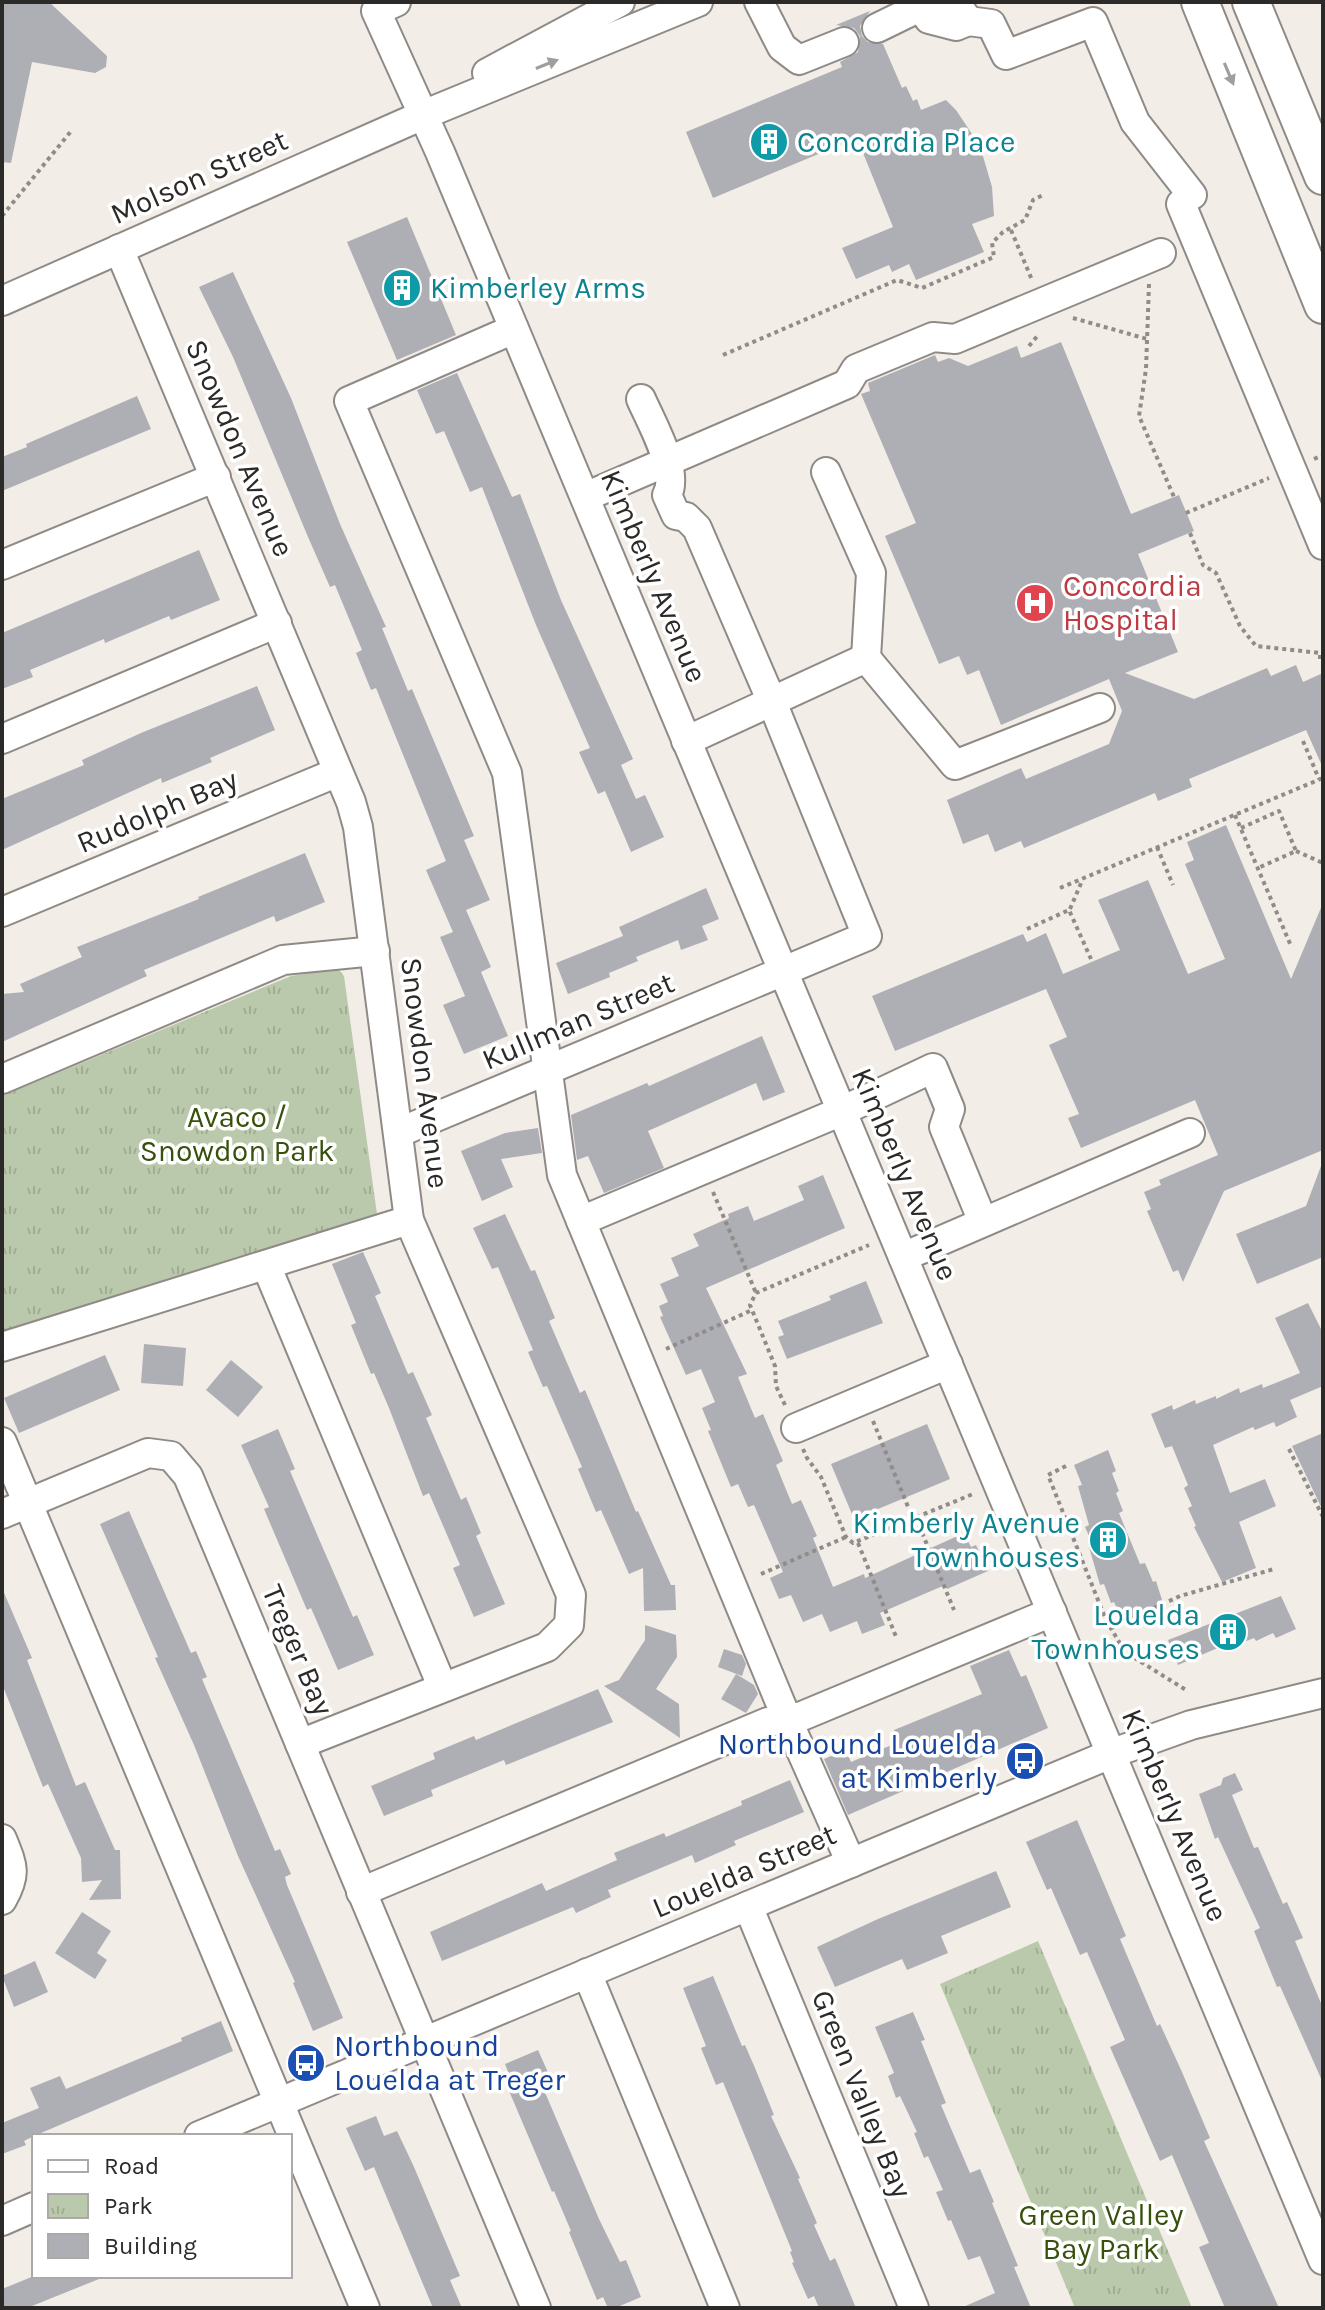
<svg xmlns="http://www.w3.org/2000/svg" width="1325" height="2310" viewBox="0 0 1325 2310" font-family="Karla,sans-serif">
<defs>
<pattern id="park-tufts" width="24" height="20" patternUnits="userSpaceOnUse" patternTransform="scale(2)"><rect width="24" height="20" fill="#bac9ab"/><path d="M3 7l-1-3M5 7V3M7 7l1-3M15 17l-1-3M17 17v-4M19 17l1-3" fill="none" stroke="#a0ad93"/></pattern>
</defs>
<rect width="100%" height="100%" fill="#f3ede8"/>
<!-- park -->
<g fill="url(#park-tufts)">
<path d="M338,969l6,7 33,238 -6,9 -369,119v-246l289,-120z"/>
<path d="M1038,1941l154,367h-117l-135,-324z"/>
</g>
<!-- building -->
<g fill="#aeaeb5">
<path d="M2,2h47l58,54 -1,11 -11,6 -63,-11 -21,101 -9,-1z"/>
<path d="M870,11l-10,15 2,10 6,6 15,2 19,44 4,-2 7,15 4,-2 4,11 25,-10 10,10 24,36 12,41 2,29 -22,8 12,28 -68,28 -7,-16 -17,8 -3,-7 -33,14 -14,-31 51,-21 -36,-89 -144,60 -27,-66 156,-65 -2,-5 18,-10 2,-16 -6,-8 -18,-3z"/>
<path d="M407,217l49,118 -59,25 -50,-118z"/>
<path d="M233,272l58,126 49,126 46,103 -4,1 26,63 4,-2 62,147 -10,4 26,60 -24,10 25,57 -10,5 27,64 -44,18 -21,-49 22,-9 -25,-59 13,-5 -27,-62 20,-9 -70,-173 -5,2 -15,-37 6,-3 -27,-65 -5,2 -22,-50 -75,-180 -34,-70z"/>
<path d="M1061,342l70,172 48,-19 15,36 -56,23 40,98 -53,21 69,26 73,-31 4,8 25,-11 7,17 20,-9v95l-17,-38 -117,49 3,8 -34,14 -3,-8 -131,55 -3,-7 -26,11 -7,-18 -25,10 -16,-44 74,-32 5,11 83,-35 13,-33 -13,-32 -108,46 -22,-55 -12,5 -8,-19 -20,8 -54,-128 31,-13 -55,-129 9,-3 -2,-8 67,-28 3,7 11,-4 19,8 49,-20 4,12z"/>
<path d="M457,373l55,124 8,-3 41,106 72,159 -12,6 15,34 9,-4 19,42 -33,15 -26,-61 -7,3 -19,-42 11,-4 -54,-123 -54,-138 -12,5 -26,-61 -8,3 -19,-44z"/>
<path d="M137,396l14,33 -149,62v-34l25,-10 -1,-3z"/>
<path d="M199,550l21,50 -49,20 -2,-4 -64,27 -1,-4 -74,31 3,7 -31,12v-56z"/>
<path d="M257,686l18,44 -65,28 2,4 -50,21 -1,-5 -159,72v-51l82,-34 -2,-5 59,-27z"/>
<path d="M1226,825l65,154 32,-76v247l-99,41 -41,91 -5,-12 -5,2 -26,-61 4,-2 -7,-17 17,-7 -2,-5 59,-25 -23,-55 -114,48 -13,-30 11,-4 -30,-69 18,-8 -21,-48 -151,62 -23,-55 151,-62 4,8 19,-9 17,41 57,-24 -22,-50 50,-20 40,94 37,-15 -40,-95 9,-4 -7,-18z"/>
<path d="M305,853l20,49 -49,20 -2,-6 -130,54 3,6 -145,66v-48l22,-2 -4,-8 62,-27 -5,-10 122,-48 -1,-2z"/>
<path d="M706,888l13,31 -17,7 6,14 -27,10 -3,-10 -42,17 2,4 -29,12 1,4 -42,17 -12,-31 67,-27 -4,-9z"/>
<path d="M762,1036l23,56 -22,9 -7,-18 -108,48 16,37 -60,25 -16,-37 -11,4 -6,-45 76,-32 2,3z"/>
<path d="M538,1128l4,25 -41,6 12,28 -31,14 -21,-50 44,-18z"/>
<path d="M1321,1166h2v91l-66,27 -21,-50 70,-28z"/>
<path d="M823,1175l22,53 -139,60 41,86 -9,3 17,41 8,-4 20,47 -7,4 16,39 9,-4 16,36 -4,2 20,49 31,-13 1,4 99,-45 7,14 5,-2 12,26 -41,18 -2,-4 -65,28 5,12 -23,9 -5,-13 -27,11 -8,-18 -19,8 -12,-27 -12,4 -9,-21 13,-6 -29,-67 -6,2 -10,-23 -7,3 -23,-56 3,-1 -9,-22 13,-6 -14,-33 -15,6 -26,-58 3,-1 -4,-10 9,-4 -8,-18 19,-8 -8,-18 28,-12 -6,-12 36,-16 -1,-4 20,-8 6,15 50,-21 -6,-14z"/>
<path d="M505,1214l26,57 4,-1 20,48 -6,3 31,72 5,-3 51,122 2,-1 33,74h4l1,25 -32,1 -1,-43 -14,6 -28,-64 -5,2 -18,-43 4,-2 -35,-81 -4,1 -15,-35 5,-2 -35,-83 -6,2 -19,-41z"/>
<path d="M363,1252l18,41 -6,3 33,78 5,-2 19,43 -6,3 35,82 5,-3 15,36 -5,3 29,68 -31,13 -21,-49 7,-3 -31,-72 -6,3 -34,-88 -15,-35 -3,1 -20,-49 5,-2 -24,-59z"/>
<path d="M866,1281l17,42 -96,36 -9,-22 6,-2 -6,-14 53,-21 -2,-4z"/>
<path d="M1308,1303l15,30v53l-33,14 7,17 -21,10 -2,-5 -19,8 -2,-3 -40,18 17,48 35,-14 11,27 -37,16 17,46 -34,14 -28,-55 2,-1 -8,-18 4,-2 -8,-18 4,-3 -16,-39 -7,2 -14,-34 21,-9 1,5 22,-10 1,4 20,-8v3l23,-11 1,5 22,-9 1,4 37,-15 -25,-55z"/>
<path d="M144,1344l42,4 -3,38 -42,-3z"/>
<path d="M105,1355l15,35 -101,43 -15,-35z"/>
<path d="M231,1360l32,27 -25,30 -32,-27z"/>
<path d="M927,1424l23,55 -96,40 -23,-55z"/>
<path d="M278,1429l17,40 -5,2 32,75 31,71 4,-2 17,40 -36,15 -27,-62 -4,2 -17,-40 -26,-61 5,-2 -28,-62z"/>
<path d="M1323,1433v78l-31,-65z"/>
<path d="M1108,1450l8,21 -4,2 7,18 -3,2 7,18 -4,2 21,51 5,-1 8,19 3,-1 7,22 -41,17 -8,-18 -3,1 -7,-19 -4,1 -11,-38 4,-2 -8,-18 4,-2 -11,-39 4,-1 -8,-20z"/>
<path d="M129,1511l62,142 5,-2 11,26 -5,2 73,172 5,-2 11,25 -6,3 2,8 56,133 -30,13 -20,-48 2,-1 -57,-126 -44,-111 -39,-87 3,-1 -58,-133z"/>
<path d="M2,1588l30,70 -5,2 49,126 9,-4 30,68h5l1,49 -32,1 13,-20 -20,2 -1,-24 -33,-74 -5,3 -41,-103z"/>
<path d="M1281,1596l15,33 -20,9 -3,-5 -17,8 -2,-3 -18,7 -2,-4 -56,24 -10,-25z"/>
<path d="M645,1625l31,10 1,22 -21,32 23,15 1,34 -76,-52 15,-6 26,-40z"/>
<path d="M724,1649l18,6 4,9 -4,12 -24,-9z"/>
<path d="M1009,1650l12,27 5,-2 22,53 -200,87 -24,-56 22,-9 5,12 48,-20 -5,-12 88,-36 -12,-28z"/>
<path d="M736,1674l18,11 4,9 -12,19 -25,-14z"/>
<path d="M598,1689l15,33 -107,43 -2,-5 -73,30 2,6 -49,20 -13,-30 64,-27 -2,-6 41,-17 2,4z"/>
<path d="M1235,1773l8,17 -11,5 22,53 4,-1 25,57 4,-2 16,36 -8,3 28,67v75l-43,-97 -3,1 -23,-56 6,-3 -42,-91 -3,2 -16,-45 22,-9 2,-7z"/>
<path d="M790,1780l14,32 -70,29 2,4 -41,18 -3,-8 -84,35 3,7 -35,16 -3,-6 -131,54 -12,-29 112,-49 4,8 71,-31 -3,-7 50,-20 2,4 76,-32 -1,-4z"/>
<path d="M1077,1820l49,116 -6,3 37,87 3,-2 22,48 28,66 -6,3 75,167h-54l-26,-61 10,-4 -37,-88 -12,6 -50,-114 15,-7 -38,-88 -7,3 -29,-67 -4,2 -21,-48z"/>
<path d="M996,1871l15,36 -70,29 7,17 -41,17 -5,-11 -67,28 -18,-40 61,-28z"/>
<path d="M82,1912l29,19 -14,22 10,7 -12,19 -40,-26z"/>
<path d="M35,1961l13,31 -34,15 -12,-31z"/>
<path d="M713,1976l29,70 3,-1 10,23 19,47 -3,1 29,62 -2,1 19,44 -3,2 16,36 5,-3 21,50h-37l-5,-12 -6,3 -16,-36 2,-1 -4,-10 2,-1 -69,-169 -7,3 -15,-37 5,-2 -23,-58z"/>
<path d="M913,2012l12,28 -4,1 25,62 -5,2 29,68 10,-4 14,33 -2,1 26,63 -4,1 17,41h-70l34,-15 -15,-37 -12,4 -17,-40 -3,1 -12,-29 7,-2 -15,-34 -4,2 -10,-25 3,-1 -17,-36 -4,2 -8,-22 6,-3 -19,-46z"/>
<path d="M221,2021l12,30 -199,85 -10,5 2,4 -24,9v-31l37,-15 -9,-20 30,-12 6,13 116,-48 -1,-3z"/>
<path d="M538,2050l16,36 -10,4 55,129 21,43 6,-2 15,37 -26,11h-7l-5,-11 -6,3 -28,-68 2,-1 -17,-40 -2,1 -48,-113 6,-2 -5,-13z"/>
<path d="M376,2116l8,20 13,-5 17,36 46,109 -10,4 12,28h-29l-59,-141 -9,4 -19,-43z"/>
<path d="M34,2276h70v1l-77,31h-25v-19z"/>
</g>
<g fill="none" stroke-linecap="round" stroke-linejoin="round">
<defs>
<g id="minor">
<path d="M396,2l-20,9 64,141 883,2108"/>
<path d="M759,2l23,45 17,13 45,-18"/>
<path d="M932,2l29,8 7,11 -12,5 -27,-7 -6,-9z"/>
<path d="M968,21l23,3 15,31 87,-33 42,100 57,73"/>
<path d="M877,28l41,-20"/>
<path d="M487,73l133,-71"/>
<path d="M1181,204l142,341"/>
<path d="M119,249l232,553 7,25 51,393 162,375 -2,30 -22,22 -247,97"/>
<path d="M2,301l421,-186 275,-113"/>
<path d="M514,329l-165,72 158,372 55,402 225,544 64,144"/>
<path d="M826,472l45,101 -5,85"/>
<path d="M585,497l262,-113 9,-15 77,-32 22,2 206,-86"/>
<path d="M2,565l214,-88"/>
<path d="M2,739l275,-116"/>
<path d="M686,741l180,-83 89,107 145,-57"/>
<path d="M2,912l336,-140"/>
<path d="M2,1079l281,-119 92,-9"/>
<path d="M400,1132l467,-196 -95,-234 -75,-174 -11,-11 -10,-2 -9,-20c13,-23 -16,-73 -26,-96"/>
<path d="M581,1221l261,-110 91,-43 17,41 -6,18 39,95"/>
<path d="M903,1257l287,-124"/>
<path d="M266,1265l176,421"/>
<path d="M2,1347l407,-127"/>
<path d="M796,1428l152,-64"/>
<path d="M2,1442l363,866"/>
<path d="M2,1514l146,-61 23,3 17,20 348,832"/>
<path d="M2,1839c11,27 15,35 0,61"/>
<path d="M361,1892l407,-170 34,-6 250,-104"/>
<path d="M748,1906l166,402"/>
<path d="M587,1973l138,335"/>
<path d="M199,2136l914,-383 78,-28 132,-32"/>
<path d="M2,2221l32,-14"/>
</g>
<g id="major">
<path d="M1200,2l123,303"/>
<path d="M1251,2l72,174"/>
</g>
</defs>
<!-- minor casing -->
<use href="#minor" stroke="#8f8a86" stroke-width="32"/>
<!-- major casing -->
<use href="#major" stroke="#8f8a86" stroke-width="40"/>
<!-- path -->
<g stroke="#908c89" stroke-width="4" stroke-dasharray="4 4" stroke-linecap="butt">
<path d="M2,216l70,-86"/>
<path d="M1011,230l21,50"/>
<path d="M1149,284l-3,85 -7,47 35,81"/>
<path d="M1073,318l74,21"/>
<path d="M1029,346l10,-12"/>
<path d="M723,355l174,-75 25,8 72,-31 -2,-14 11,-11 22,-12 8,-20 10,-5"/>
<path d="M1314,459l9,-4"/>
<path d="M1186,513l83,-35"/>
<path d="M1190,533l13,32 13,8 24,53 16,20 64,7v9h3"/>
<path d="M1303,741l16,38"/>
<path d="M1235,815l56,131"/>
<path d="M1241,828l38,-17 17,40 -38,17"/>
<path d="M1157,847l16,38"/>
<path d="M1296,851l27,12"/>
<path d="M1060,888l263,-110"/>
<path d="M1070,909l12,-28"/>
<path d="M1027,929l42,-19 22,49"/>
<path d="M713,1192l43,101"/>
<path d="M666,1349l86,-39"/>
<path d="M785,1405l-9,-19 -1,-20 -25,-61 6,-12 113,-48"/>
<path d="M873,1421l40,98"/>
<path d="M803,1449l4,9 14,19 25,60 7,6 120,-49"/>
<path d="M1289,1449l34,68"/>
<path d="M1066,1466l-18,9 58,145 19,32 61,38"/>
<path d="M916,1518l38,92"/>
<path d="M858,1543l39,96"/>
<path d="M761,1574l85,-37"/>
<path d="M1111,1628l69,-32 94,-27"/>
</g>
<!-- minor -->
<use href="#minor" stroke="#fff" stroke-width="28"/>
<!-- major -->
<use href="#major" stroke="#fff" stroke-width="36"/>
</g>
<!-- one-way arrows -->
<defs><path id="oneway-solid" d="M-6-.8H1V-3.2L6.5 0L1 3.2V.8H-6Z" transform="scale(2)"/></defs>
<g fill="#a09f9e">
<use href="#oneway-solid" transform="translate(547 64) rotate(-22)"/>
<use href="#oneway-solid" transform="translate(1229 74) rotate(67)"/>
</g>
<!-- icons -->
<defs>
<symbol id="building-disc" viewBox="-11 -11 22 22"><circle r="9.5" fill="#0f9aa8" stroke="#fff"/><path d="M-4-6H4V6H1V3H-1V6H-4ZM-2.5-4.3h1.7v1.8h-1.7ZM.8-4.3h1.7v1.8H.8ZM-2.5-1h1.7V.8h-1.7ZM.8-1h1.7V.8H.8Z" fill="#fff"/></symbol>
<symbol id="hospital-disc" viewBox="-11 -11 22 22"><circle r="9.5" fill="#e0444e" stroke="#fff"/><path d="M-5-5h3v3.5h4V-5h3V5h-3V1.5h-4V5h-3Z" fill="#fff"/></symbol>
<symbol id="bus-disc" viewBox="-11 -11 22 22"><circle r="9.5" fill="#1a4fb4" stroke="#fff"/><path d="M-5-6H5V4H4V6H2V4H-2V6H-4V4H-5ZM-3.5-4V0h7V-4ZM-3.5 1.2v1.5H-2V1.2ZM2 1.2v1.5H3.5V1.2Z" fill="#fff"/></symbol>
</defs>
<g fill-rule="evenodd">
<use href="#building-disc" x="747" y="120" width="44" height="44"/>
<use href="#building-disc" x="380" y="266" width="44" height="44"/>
<use href="#hospital-disc" x="1013" y="581" width="44" height="44"/>
<use href="#building-disc" x="1086" y="1518" width="44" height="44"/>
<use href="#building-disc" x="1206" y="1610" width="44" height="44"/>
<use href="#bus-disc" x="1003" y="1739" width="44" height="44"/>
<use href="#bus-disc" x="284" y="2041" width="44" height="44"/>
</g>
<g text-anchor="middle" dominant-baseline="central" stroke-width="7" stroke-linejoin="round" paint-order="stroke">
<!-- culture labels -->
<g font-size="30" fill="#0d838f" stroke="#fff" text-anchor="start">
<text x="797" y="142">Concordia Place</text>
<text x="430" y="288">Kimberley Arms</text>
<text x="1080" y="1523" text-anchor="end">Kimberly Avenue<tspan x="1080" dy="34">Townhouses</tspan></text>
<text x="1200" y="1615" text-anchor="end">Louelda<tspan x="1200" dy="34">Townhouses</tspan></text>
</g>
<!-- street labels -->
<g font-size="30" fill="#2c2a28" stroke="#fff">
<text transform="translate(199 177) rotate(-24)">Molson Street</text>
<text transform="translate(240 448) rotate(67)">Snowdon Avenue</text>
<text transform="translate(654 576) rotate(67)">Kimberly Avenue</text>
<text transform="translate(157 811) rotate(-23)">Rudolph Bay</text>
<text transform="translate(578 1021) rotate(-23)">Kullman Street</text>
<text transform="translate(425 1073) rotate(83)">Snowdon Avenue</text>
<text transform="translate(905 1174) rotate(67)">Kimberly Avenue</text>
<text transform="translate(298 1650) rotate(67)">Treger Bay</text>
<text transform="translate(1175 1815) rotate(67)">Kimberly Avenue</text>
<text transform="translate(744 1871) rotate(-23)">Louelda Street</text>
<text transform="translate(862 2094) rotate(68)">Green Valley Bay</text>
</g>
<!-- health labels -->
<g font-size="30" fill="#be3a42" stroke="#fff" text-anchor="start">
<text x="1063" y="586">Concordia<tspan x="1063" dy="34">Hospital</tspan></text>
</g>
<!-- park labels -->
<g font-size="30" fill="#37500b" stroke="#fff">
<text x="237" y="1117">Avaco /<tspan x="237" dy="34">Snowdon Park</tspan></text>
<text x="1101" y="2215">Green Valley<tspan x="1101" dy="34">Bay Park</tspan></text>
</g>
<!-- transit labels -->
<g font-size="30" fill="#164399" stroke="#fff" text-anchor="end">
<text x="997" y="1744">Northbound Louelda<tspan x="997" dy="34">at Kimberly</tspan></text>
<text x="334" y="2046" text-anchor="start">Northbound<tspan x="334" dy="34">Louelda at Treger</tspan></text>
</g>
</g>
<!-- border -->
<rect width="1325" height="2310" fill="none" stroke="#2c2a28" stroke-width="8"/>
<!-- legend -->
<rect x="32" y="2134" width="260" height="144" fill="#ffffff" stroke="#abaaa9" stroke-width="2"/>
<rect x="48" y="2160" width="40" height="12" fill="#ffffff" stroke="#abaaa9" stroke-width="2"/>
<text x="104" y="2174" font-size="24" fill="#2c2a28">Road</text>
<rect x="48" y="2194" width="40" height="24" fill="url(#park-tufts)" stroke="#abaaa9" stroke-width="2"/>
<text x="104" y="2214" font-size="24" fill="#2c2a28">Park</text>
<rect x="48" y="2234" width="40" height="24" fill="#aeaeb5" stroke="#abaaa9" stroke-width="2"/>
<text x="104" y="2254" font-size="24" fill="#2c2a28">Building</text>
</svg>
